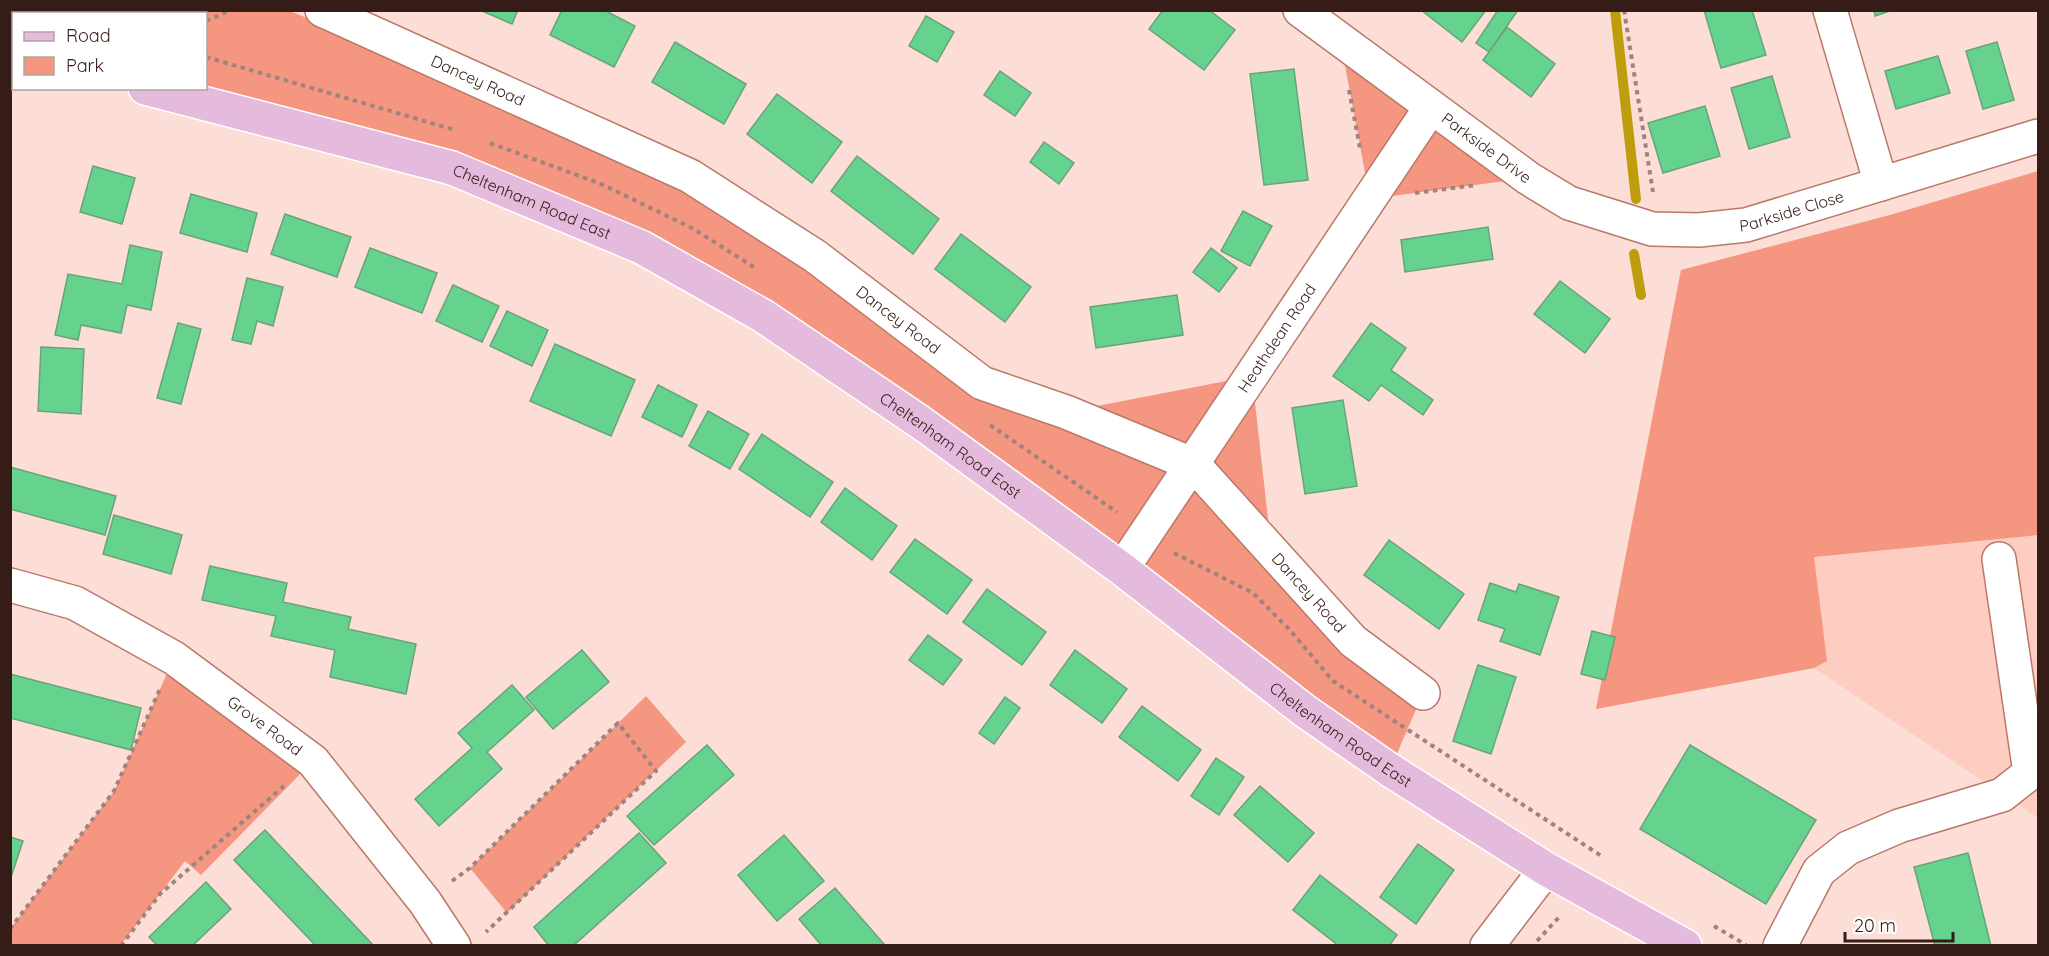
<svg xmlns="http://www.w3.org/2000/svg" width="2049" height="956" viewBox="0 0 2049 956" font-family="Quicksand,sans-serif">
<rect width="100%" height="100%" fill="#fcded6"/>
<!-- built -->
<path fill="#fecdc1" d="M2038,171v647l-224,-150 -218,41 85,-439 209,-55z"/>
<!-- green -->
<g fill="#f59680">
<path d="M42,11h248l400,165 292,207 84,29 186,-36 20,178 151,139 -33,77 -749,-523 -435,-159v-74h-156z"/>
<path d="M1340,39l188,139 -158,21z"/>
<path d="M2038,171v364l-224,22 13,104 -13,7 -218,41 85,-439 209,-55z"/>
<path d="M174,658l139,103 -112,114 -16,-14 -64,84h-110l-1,-16 104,-138z"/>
<path d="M646,696l40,46 -179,171 -37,-45z"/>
</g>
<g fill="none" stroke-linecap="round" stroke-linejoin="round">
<!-- stream -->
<g stroke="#be9d0c" stroke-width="10">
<path d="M1615,10l21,189"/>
<path d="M1634,254l7,41"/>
</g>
</g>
<!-- building -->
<g fill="#65d38d" stroke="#68a37b" stroke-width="1.5">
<path d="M480,10h38l-6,14z"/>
<path d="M562,10h42l31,16 -21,41 -64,-32z"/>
<path d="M1163,10h46l26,20 -31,40 -55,-41z"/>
<path d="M1421,10h65l-24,32z"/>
<path d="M1498,10h20l-29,42 -13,-9z"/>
<path d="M1704,10h48l14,45 -45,13z"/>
<path d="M1874,10h19l-18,6z"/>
<path d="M926,16l28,16 -17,30 -28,-16z"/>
<path d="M1507,27l48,37 -24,33 -48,-37z"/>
<path d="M675,42l71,42 -22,40 -72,-42z"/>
<path d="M1997,42l17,58 -31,9 -17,-58z"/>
<path d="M1938,56l12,37 -54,16 -11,-38z"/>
<path d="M1294,69l14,111 -44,5 -14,-111z"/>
<path d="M1000,71l31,22 -16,23 -31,-21z"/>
<path d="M1772,76l18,61 -41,12 -18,-61z"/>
<path d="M777,94l65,48 -30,41 -65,-49z"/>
<path d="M1705,106l15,50 -57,17 -15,-50z"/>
<path d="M1044,142l30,21 -15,21 -29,-22z"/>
<path d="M857,156l82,63 -26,35 -82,-63z"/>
<path d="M93,166l42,12 -13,46 -42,-12z"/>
<path d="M191,194l66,19 -10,39 -67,-19z"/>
<path d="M1243,211l29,15 -22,40 -29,-15z"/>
<path d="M285,214l66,23 -14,40 -66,-23z"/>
<path d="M1488,227l5,32 -88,13 -4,-32z"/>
<path d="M961,234l70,53 -26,35 -70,-53z"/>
<path d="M130,245l32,7 -11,58 -24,-5 -6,28 -40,-8 -3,15 -23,-5 13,-61 54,10z"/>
<path d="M370,248l67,25 -15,40 -67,-26z"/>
<path d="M1211,248l26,20 -18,24 -26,-20z"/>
<path d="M247,278l36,9 -10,39 -16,-5 -6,23 -19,-4z"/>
<path d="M1560,281l50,38 -25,34 -51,-39z"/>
<path d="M453,285l46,21 -17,36 -46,-21z"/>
<path d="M1177,295l6,40 -87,13 -6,-41z"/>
<path d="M507,311l41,19 -16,36 -42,-20z"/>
<path d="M178,323l23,6 -20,75 -24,-6z"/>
<path d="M1371,323l35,25 -15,22 42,30 -10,15 -42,-30 -12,16 -36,-25z"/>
<path d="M555,344l80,36 -24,56 -81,-35z"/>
<path d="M41,347l43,2 -3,65 -43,-3z"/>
<path d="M658,385l39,20 -15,32 -40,-20z"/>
<path d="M1343,400l14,86 -52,8 -13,-86z"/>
<path d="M708,411l41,23 -19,35 -41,-23z"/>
<path d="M762,434l71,48 -23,35 -71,-48z"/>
<path d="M10,467l106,29 -11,39 -95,-26z"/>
<path d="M845,488l52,38 -25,34 -51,-38z"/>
<path d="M114,515l68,20 -11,39 -68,-20z"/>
<path d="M915,539l57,41 -25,34 -57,-42z"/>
<path d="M1389,540l75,54 -25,35 -75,-54z"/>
<path d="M210,566l77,17 -4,19 68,15 -3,12 68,15 -10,50 -76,-17 5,-27 -64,-14 5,-20 -74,-16z"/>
<path d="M1490,583l26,9 3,-8 40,13 -19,58 -40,-14 5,-12 -27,-9z"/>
<path d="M987,589l59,43 -24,33 -59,-43z"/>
<path d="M1592,631l23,6 -10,43 -24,-6z"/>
<path d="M928,635l34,25 -19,25 -34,-25z"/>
<path d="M582,650l27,32 -56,47 -27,-32z"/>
<path d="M1075,650l52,39 -25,34 -52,-38z"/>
<path d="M1478,665l38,12 -25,77 -38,-13z"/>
<path d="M10,674l131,34 -10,42 -121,-32z"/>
<path d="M512,685l22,25 -47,42 15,17 -63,57 -24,-27 57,-51 -14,-15z"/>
<path d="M1005,697l15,11 -26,36 -15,-11z"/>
<path d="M1142,706l59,44 -23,31 -59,-44z"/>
<path d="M707,745l27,30 -80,70 -27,-29z"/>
<path d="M1690,745l126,75 -50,84 -126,-75z"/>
<path d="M1216,758l28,19 -25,38 -28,-19z"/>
<path d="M1260,786l54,47 -26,29 -54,-47z"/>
<path d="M265,830l109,116h-58l-82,-86z"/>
<path d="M639,833l27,30 -93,83h-24l-15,-19z"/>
<path d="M784,835l40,46 -47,40 -39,-46z"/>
<path d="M10,837l13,4 -13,39z"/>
<path d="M1418,844l36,26 -38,54 -36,-27z"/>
<path d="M1968,853l23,93h-56l-21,-79z"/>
<path d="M1320,875l77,60 -8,11h-50l-46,-36z"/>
<path d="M206,882l25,27 -39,37h-34l-9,-9z"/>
<path d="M835,888l49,56 -1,2h-61l-23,-27z"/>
</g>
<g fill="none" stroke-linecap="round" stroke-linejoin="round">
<defs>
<g id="minor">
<path id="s1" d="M322,10l368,166 125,80 167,127 84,29 128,53 159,176 70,52"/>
<path id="s2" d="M1300,10l228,168 41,25 83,26 47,1 47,-5 292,-89"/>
<path d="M1830,10l51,174"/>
<path id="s3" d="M1122,569l309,-462"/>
<path id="s4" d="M10,585l65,18 99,55 139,103 112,141 29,44"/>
<path d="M1487,946l59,-77"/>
<path d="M1780,946l39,-75 29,-23 51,-22 103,-31 28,-22 -31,-214"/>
</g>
<g id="major">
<path d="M10,47l4,1"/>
<path id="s5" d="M145,88l307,80 189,79 122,69 157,106 202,147 183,142 85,59 156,99 139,77"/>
</g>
</defs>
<!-- minor casing -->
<use href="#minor" stroke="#ba7868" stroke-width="36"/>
<!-- major casing -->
<use href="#major" stroke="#fff" stroke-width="36"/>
<!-- path -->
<g stroke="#a0837c" stroke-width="4" stroke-dasharray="4.5 4.5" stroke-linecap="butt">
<path d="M42,10l8,4"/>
<path d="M1624,10l29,182"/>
<path d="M163,14l1,-4"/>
<path d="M206,21l25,-11"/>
<path d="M206,57l249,73"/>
<path d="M1349,90l11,58"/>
<path d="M490,143l111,41 91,44 65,41"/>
<path d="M1415,193l61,-8"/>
<path d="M990,425l127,87"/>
<path d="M1174,553l79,40 37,37 43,51 270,176"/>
<path d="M452,881l18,-13 148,-145 38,48 -170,161"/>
<path d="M1714,926l32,19"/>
<path d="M10,929l104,-138 46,-102"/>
<path d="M1537,941l23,-25"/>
<path d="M121,946l39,-52 125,-109"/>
</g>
<!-- minor -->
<use href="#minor" stroke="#fff" stroke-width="33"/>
<!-- major -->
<use href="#major" stroke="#e4bbdc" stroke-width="33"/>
</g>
<g text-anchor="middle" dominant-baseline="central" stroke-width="4.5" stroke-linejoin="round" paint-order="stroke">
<!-- street labels -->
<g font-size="16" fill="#361c16" stroke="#fff">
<text stroke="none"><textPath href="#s1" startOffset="171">Dancey Road</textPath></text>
<text stroke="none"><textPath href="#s2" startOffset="232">Parkside Drive</textPath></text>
<text stroke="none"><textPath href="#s5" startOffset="404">Cheltenham Road East</textPath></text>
<text stroke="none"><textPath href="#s2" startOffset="560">Parkside Close</textPath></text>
<text stroke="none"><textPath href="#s1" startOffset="657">Dancey Road</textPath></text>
<text stroke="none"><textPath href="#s3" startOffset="278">Heathdean Road</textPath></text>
<text stroke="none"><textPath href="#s5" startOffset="890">Cheltenham Road East</textPath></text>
<text stroke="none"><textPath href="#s1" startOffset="1161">Dancey Road</textPath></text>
<text stroke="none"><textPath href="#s4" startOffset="294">Grove Road</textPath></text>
<text stroke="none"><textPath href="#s5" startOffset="1376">Cheltenham Road East</textPath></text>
</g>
</g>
<!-- border -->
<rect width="2049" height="956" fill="none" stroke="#361c16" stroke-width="24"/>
<!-- legend -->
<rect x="12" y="12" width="195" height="78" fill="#ffffff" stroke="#afa4a2" stroke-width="1.5"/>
<rect x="24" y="32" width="30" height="9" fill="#e4bbdc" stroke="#afa4a2" stroke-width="1.5"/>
<text x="66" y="42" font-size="18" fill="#361c16">Road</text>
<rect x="24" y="57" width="30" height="18" fill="#f59680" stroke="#afa4a2" stroke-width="1.5"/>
<text x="66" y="72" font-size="18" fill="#361c16">Park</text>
<!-- scale -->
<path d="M1845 932v9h108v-9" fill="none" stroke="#361c16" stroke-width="3"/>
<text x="1854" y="932" font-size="18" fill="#361c16" stroke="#ffffff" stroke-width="4.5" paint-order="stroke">20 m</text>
</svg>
